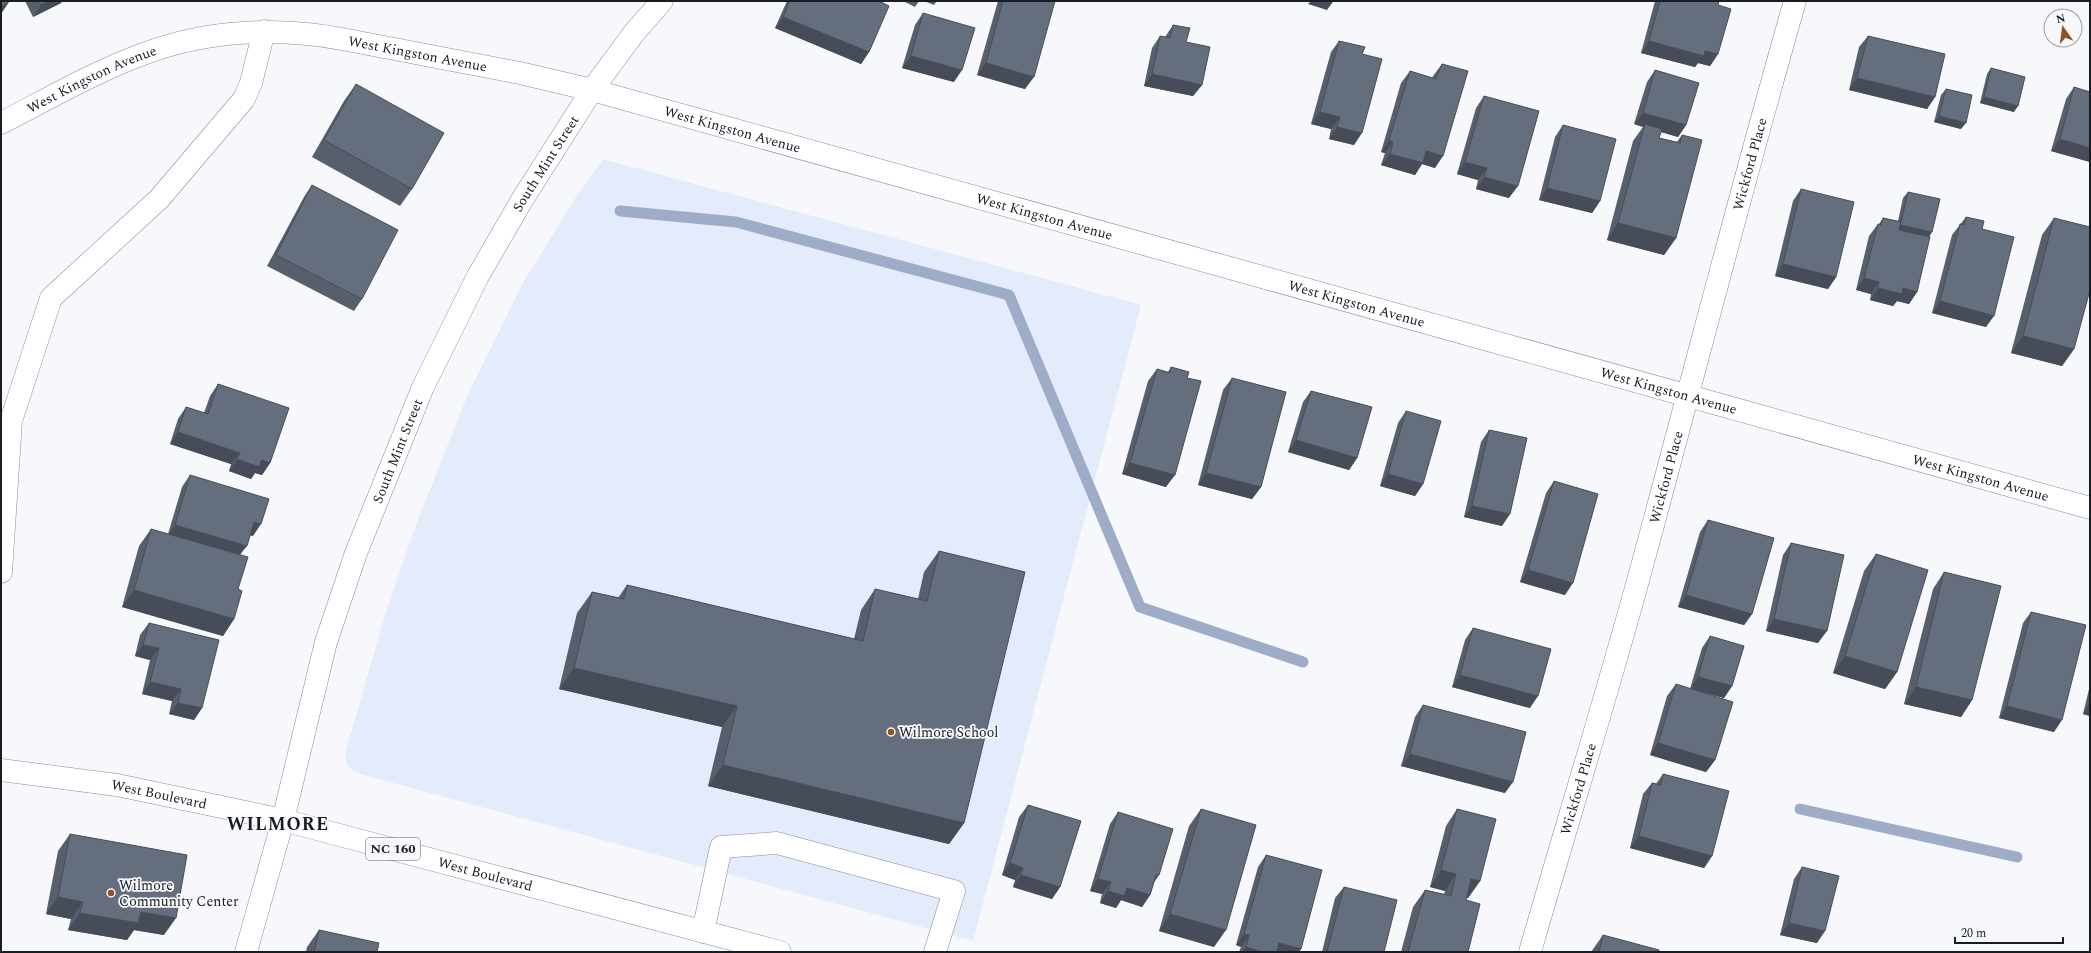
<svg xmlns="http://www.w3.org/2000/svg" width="2091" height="953" viewBox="0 0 2091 953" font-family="Spectral,serif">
<rect width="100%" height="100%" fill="#f6f8fb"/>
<!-- built -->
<path fill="#e4ecfb" d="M603,159l538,146 -168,636 -613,-167 -12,-7 -3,-13 37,-129 32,-95 54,-136 56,-113 52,-84z"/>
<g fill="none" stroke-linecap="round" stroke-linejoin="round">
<!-- stream -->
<g stroke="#9eacc8" stroke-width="11">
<path d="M620,211l116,11 273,73 131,312 163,55"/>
<path d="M1800,809l217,48"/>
</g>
<defs>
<g id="lane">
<path d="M1,572l10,-151 40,-123 108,-99 85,-100 7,-16 13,-52"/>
<path d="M703,932l18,-85 56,-4 177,48 -19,61"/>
</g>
<g id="street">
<path id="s1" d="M1,123c47,-24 95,-52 145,-70 62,-23 131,-26 196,-14l178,34 72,17 1498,418"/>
<path d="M246,952l37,-132"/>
<path id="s2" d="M1530,952c37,-129 77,-257 112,-386 51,-188 99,-377 153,-565"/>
</g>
<g id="secondary">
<path id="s3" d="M283,820l43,-178 30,-89 67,-166 55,-111 44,-76 70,-110 42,-57 28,-32"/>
</g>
<g id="primary">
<path id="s4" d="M1,770l116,15 166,35 497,132"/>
</g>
</defs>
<!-- lane casing -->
<use href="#lane" stroke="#848d9e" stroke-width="23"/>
<!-- street casing -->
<use href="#street" stroke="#848d9e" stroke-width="23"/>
<!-- secondary casing -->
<use href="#secondary" stroke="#848d9e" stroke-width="23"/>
<!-- primary casing -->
<use href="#primary" stroke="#848d9e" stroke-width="23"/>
<!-- lane -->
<use href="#lane" stroke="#fff" stroke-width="22"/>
<!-- street -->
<use href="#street" stroke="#fff" stroke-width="22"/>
<!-- secondary -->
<use href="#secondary" stroke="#fff" stroke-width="22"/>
<!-- primary -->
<use href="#primary" stroke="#fff" stroke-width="22"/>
</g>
<!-- wall -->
<g fill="#575f6c">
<path d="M25,1h37l-1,2 -28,14z"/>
<path d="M787,1h92l-10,51 -8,12 -86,-36z"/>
<path d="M903,1h16l-4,6z"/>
<path d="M924,1h13l-3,4z"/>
<path d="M998,1h57l-30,88 -48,-14z"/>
<path d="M1655,1h63v53l-8,12 -12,-3 -3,4 -54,-14z"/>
<path d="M923,13l31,69 -52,-14 13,-43z"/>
<path d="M1173,25l13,17 16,43 -9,11 -49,-10 8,-38 8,-12 5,1z"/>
<path d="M1868,36l67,61 -8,12 -78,-19 10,-43z"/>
<path d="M1339,41l23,13 -8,91 -25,-6 2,-10 -20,-5 20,-72z"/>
<path d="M1442,64l-7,104 -13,-4 -7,11 -34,-10 4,-12 -4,-1 20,-69 9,-12 22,7 1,-2z"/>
<path d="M1991,68l23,44 -34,-9 7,-29z"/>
<path d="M1655,70l31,55 -8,12 -17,-5 -2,6 18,4 5,-7 -6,103 -12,17 -57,-15 26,-99 10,-14 -9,-3 13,-42z"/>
<path d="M356,84l56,105 -12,17 -88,-49 32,-56z"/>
<path d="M2074,87l16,75 -39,-11 15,-52z"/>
<path d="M1946,89l15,40 -27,-7 7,-27z"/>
<path d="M1484,96l25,102 -33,-9 2,-9 -21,-6 19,-66z"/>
<path d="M1563,125l37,76 -8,12 -53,-13 16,-63z"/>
<path d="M312,185l50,114 -8,12 -87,-45 37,-69z"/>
<path d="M1801,189l35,88 -8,12 -53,-13 18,-75z"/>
<path d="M1908,192l21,45 -12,55 -8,12 -12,-3 -4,5 -23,-6 1,-6 -15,-4 13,-54 9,-12h1l4,-6 15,3 5,-23z"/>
<path d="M1966,217l16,12 4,98 -54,-14 20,-78z"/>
<path d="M2054,218l20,131 -12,17 -51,-13 31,-118z"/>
<path d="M1171,367l16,11 -21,109 -44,-13 26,-93 9,-12 11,3z"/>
<path d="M1232,378l29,109 -9,12 -54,-14 25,-95z"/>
<path d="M218,384l52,79 -8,12 -7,-2 -4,6 -22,-8 2,-7 -61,-20 8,-25 8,-12 18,6 6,-17z"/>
<path d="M1311,391l46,67 -8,12 -61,-18 15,-50z"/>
<path d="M1406,411l17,73 -8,12 -35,-10 18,-63z"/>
<path d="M1489,430l13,96 -38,-9 17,-75z"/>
<path d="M190,475l63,61 -3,-1 -10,20 -2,34 -4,30 -11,17 -101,-29 17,-61 12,-17 17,5 14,-47z"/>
<path d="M1554,481l11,114 -45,-13 26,-89z"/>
<path d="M1708,520l44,94 -8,11 -66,-18 22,-75z"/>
<path d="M1791,543l27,100 -52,-12 17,-76z"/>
<path d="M939,551l25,272 -15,21 -241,-58 14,-59 -163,-38 18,-76 15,-21 26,6 9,-13 227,54 7,-29 14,-21 43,10 6,-27z"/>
<path d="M1876,554l21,118 -12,17 -52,-16 31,-102z"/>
<path d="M1944,572l28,128 -11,17 -57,-13 29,-115z"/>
<path d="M2031,612l23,120 -55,-14 24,-95z"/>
<path d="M149,623l53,85 -8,12 -25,-6 3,-13 -30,-7 8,-34 -15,-4 5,-21z"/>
<path d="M1473,628l57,80 -78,-21 13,-47z"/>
<path d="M1710,636l22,50 -8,12 -34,-9 12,-41z"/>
<path d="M1676,684l39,76 -9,12 -56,-17 17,-59z"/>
<path d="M2090,685v31l-7,-2z"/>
<path d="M1423,705l82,88 -104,-27 14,-49z"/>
<path d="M1663,774l49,82 -8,12 -74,-20 13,-54 9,-11 4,1z"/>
<path d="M1028,805l32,82 -8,12 -39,-12 2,-7 -13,-5 17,-58z"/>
<path d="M1201,809l13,138 -55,-16 30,-105z"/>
<path d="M1457,809l23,72 -12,17h-1l-1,2 2,52h-67l12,-45 12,-17 19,4 1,-3 -15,-4 16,-61z"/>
<path d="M1118,812l36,71 -4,12 -8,12 -21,-7 -5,8 -16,-5 2,-9 -12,-3 20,-67z"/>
<path d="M70,834l94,101 -30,-5 -7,10 -59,-10 3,-11 -25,-5 12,-63z"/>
<path d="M1266,855l35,94 -2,3h-60l2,-5 -5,-2 22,-78z"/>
<path d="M1802,867l15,76 -37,-8 14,-56z"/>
<path d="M1344,887l40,65h-62l13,-54z"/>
<path d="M319,930l58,22h-71l1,-5z"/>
<path d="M1603,935l56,17h-68z"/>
</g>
<!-- shaded-wall -->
<g fill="#474d58">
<path d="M49,1h13l-1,2 -28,14 8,-12z"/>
<path d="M1311,1h12l9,2 -5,7 -19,-6z"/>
<path d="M9,2l-8,12v-8z"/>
<path d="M783,17l86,35 -8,12 -86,-36z"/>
<path d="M1649,41l56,10 13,3 -8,12 -12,-3 -3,4 -54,-14z"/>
<path d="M911,56l51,14 -8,12 -52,-14z"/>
<path d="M986,63l48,14 -9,12 -48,-14z"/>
<path d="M1152,74l50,11 -9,11 -49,-10z"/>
<path d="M1857,78l78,19 -8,12 -78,-19z"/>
<path d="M1984,97l34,9 -4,6 -34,-9z"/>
<path d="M1320,112l20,5 -9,12 -20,-5z"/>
<path d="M1643,113l43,12 -8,12 -34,-10 1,-3 -2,3 -9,-3z"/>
<path d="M1939,116l27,7 -5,6 -27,-7z"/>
<path d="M1337,127l25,6 -8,12 -25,-6z"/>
<path d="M2060,139l30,9v14l-39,-11z"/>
<path d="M1389,140l4,2 -8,11 -4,-1z"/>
<path d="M1426,151l17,5 -8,12 -13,-4 -7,11 -34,-10 9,-11z"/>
<path d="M1465,162l22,6 -9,12 -21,-6z"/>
<path d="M1484,177l34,9 -9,12 -33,-9z"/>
<path d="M1547,188l53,13 -8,12 -53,-13z"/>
<path d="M1618,223l58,15 -12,17 -57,-15z"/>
<path d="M1900,225l32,7 -4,7 -33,-8z"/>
<path d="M1783,264l53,13 -8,12 -53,-13z"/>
<path d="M1864,278l15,4 -8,12 -15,-4z"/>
<path d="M1878,288h25l14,4 -8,12 -12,-3 -4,5 -23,-6z"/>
<path d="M1940,301l54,15 -8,11 -54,-14z"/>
<path d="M2023,336l51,13 -12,17 -51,-13z"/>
<path d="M178,432l62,21 -9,11 -61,-20z"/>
<path d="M1296,440l61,18 -8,12 -61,-18z"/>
<path d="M237,459l25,1 8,3 -8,12 -7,-2 -4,6 -22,-8z"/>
<path d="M1130,463l45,12 -9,12 -44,-13z"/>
<path d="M1206,473l55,14 -9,12 -54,-14z"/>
<path d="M1388,474l35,10 -8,12 -35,-10z"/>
<path d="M1472,506l38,8 -8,12 -38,-9z"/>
<path d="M254,522l7,2 -8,12 -8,-2z"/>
<path d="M175,525l72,21 -9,11 -71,-20z"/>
<path d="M1528,570l45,13 -8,12 -45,-13z"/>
<path d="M134,590l100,29 -11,17 -101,-29z"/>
<path d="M1686,595l66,19 -8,11 -66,-18z"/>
<path d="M1774,619l53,12 -9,12 -52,-12z"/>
<path d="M143,645l16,3 -9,12 -15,-4z"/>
<path d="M1845,656l52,16 -12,17 -52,-16z"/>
<path d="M574,668l163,38 -15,21 -163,-38z"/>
<path d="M1460,675l78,21 -8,12 -78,-21z"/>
<path d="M1698,677l34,9 -8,12 -34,-9z"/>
<path d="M150,682l31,7 -9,12 -30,-7z"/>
<path d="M1916,687l56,13 -11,17 -57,-13z"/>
<path d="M178,703l24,5 -8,12 -25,-6z"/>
<path d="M2090,703v13l-7,-2z"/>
<path d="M2007,706l55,14 -8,12 -55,-14z"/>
<path d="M1658,743l57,17 -9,12 -56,-17z"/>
<path d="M1410,754l103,28 -8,11 -104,-27z"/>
<path d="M723,765l241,58 -15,21 -241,-58z"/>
<path d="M1639,836l73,20 -8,12 -74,-20z"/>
<path d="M1010,863l13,5 -8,12 -13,-5z"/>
<path d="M1441,870l15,4 -11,17 -15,-4z"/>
<path d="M1021,875l39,12 -8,12 -39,-12z"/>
<path d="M1156,875h3l-8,12z"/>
<path d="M1098,879l13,3 -9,12 -12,-3z"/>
<path d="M1471,879l9,2 -12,17 -9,-2z"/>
<path d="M1127,888l23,7 -8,12 -21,-7 -5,8 -16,-5 8,-12z"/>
<path d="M58,897l25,5 -12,17 -25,-5z"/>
<path d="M141,912l35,6 -12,17 -30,-5 -7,10 -59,-10 12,-17z"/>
<path d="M1170,914l56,16 -12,17 -55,-16z"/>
<path d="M1789,923l36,8 -8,12 -37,-8z"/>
<path d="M1244,934l5,1 -8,12 -5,-2z"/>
<path d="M1279,943l22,6 -2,3h-26z"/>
<path d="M1246,947l16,5h-20z"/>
</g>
<!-- building -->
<g fill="#656e7d" stroke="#474d58">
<path d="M1,1h7l1,1 -8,4z"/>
<path d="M39,1h10l-8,4z"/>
<path d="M790,1h89l10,5 -20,46 -86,-35z"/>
<path d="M1003,1h52l-21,76 -48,-14z"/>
<path d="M1323,1h9v2z"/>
<path d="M1660,1h59l-1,4 13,4 -13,45 -13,-3 -1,5 -55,-15z"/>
<path d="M923,13l52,15 -13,42 -51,-14z"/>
<path d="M1173,25l17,3 -4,14 24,5 -8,38 -50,-11 8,-38 10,2z"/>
<path d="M1868,36l77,18 -10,43 -78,-19z"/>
<path d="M1339,41l26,6 -3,7 20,5 -20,74 -25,-6 3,-10 -20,-5z"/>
<path d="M1442,64l26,7 -25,85 -17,-5 -3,12 -33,-9 3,-12 -4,-2 21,-69 26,8z"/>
<path d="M1991,68l34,9 -7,29 -34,-9z"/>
<path d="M1655,70l44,13 -13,42 -43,-12z"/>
<path d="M356,84l88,49 -32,56 -88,-49z"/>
<path d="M2074,87l16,5v56l-30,-9z"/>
<path d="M1946,89l26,6 -6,28 -27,-7z"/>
<path d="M1484,96l55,15 -21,75 -34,-9 3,-9 -22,-6z"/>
<path d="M1645,124l17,5 -3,9 21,5 2,-8 20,5 -26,98 -58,-15z"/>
<path d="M1563,125l53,14 -16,62 -53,-13z"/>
<path d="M312,185l86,45 -36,69 -86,-44z"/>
<path d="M1801,189l53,13 -18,75 -53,-13z"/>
<path d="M1908,192l32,7 -8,33 -32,-7 1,-3z"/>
<path d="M1966,217l18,4 -2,8 32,8 -20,79 -54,-15 20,-77 4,1z"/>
<path d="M1883,218l18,4 -2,8 31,7 -13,55 -14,-4 -1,6 -24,-6 1,-6 -15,-4 14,-54 3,1z"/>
<path d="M2054,218l36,9v63l-16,59 -51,-13z"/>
<path d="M1171,367l18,5 -2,6 14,3 -26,94 -45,-12 27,-94 13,4z"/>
<path d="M1232,378l54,14 -25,95 -55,-14z"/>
<path d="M218,384l71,24 -19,55 -8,-3 -3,7 -22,-8 3,-6 -62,-21 8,-25 22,7z"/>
<path d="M1311,391l61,16 -15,51 -61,-18z"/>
<path d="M1406,411l35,10 -18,63 -35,-10z"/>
<path d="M1489,430l38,8 -17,76 -38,-8z"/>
<path d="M190,475l79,24 -8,25 -7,-2 -7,24 -72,-21z"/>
<path d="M1554,481l44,13 -25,89 -45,-13z"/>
<path d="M1708,520l66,18 -22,76 -66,-19z"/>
<path d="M151,529l97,28 -10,32 4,2 -8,28 -100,-29z"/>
<path d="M1791,543l53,12 -17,76 -53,-12z"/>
<path d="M939,551l86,21 -61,251 -241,-58 14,-59 -163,-38 18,-76 32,7 3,-14 236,56 12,-52 52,12z"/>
<path d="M1876,554l52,16 -31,102 -52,-16z"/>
<path d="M1944,572l57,14 -29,114 -56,-13z"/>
<path d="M2031,612l55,13 -24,95 -55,-14z"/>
<path d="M149,623l70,17 -17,68 -24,-5 3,-14 -31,-7 9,-34 -16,-3z"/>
<path d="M1473,628l78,21 -13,47 -78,-21z"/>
<path d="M1710,636l34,10 -12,40 -34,-9z"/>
<path d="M1676,684l57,18 -18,58 -57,-17z"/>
<path d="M1423,705l103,27 -13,50 -103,-28z"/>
<path d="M1663,774l66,17 -17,65 -73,-20 13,-53 9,2z"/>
<path d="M1028,805l53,16 -21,66 -39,-12 2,-7 -13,-5z"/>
<path d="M1201,809l55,16 -30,105 -56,-16z"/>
<path d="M1457,809l39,10 -16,62 -9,-2 -5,21 14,4 -12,48h-60l17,-62 26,6 5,-22 -15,-4z"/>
<path d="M1118,812l55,17 -14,46h-3l-6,20 -23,-7 -3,8 -16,-5 3,-9 -13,-3z"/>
<path d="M70,834l117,21 -11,63 -35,-6 -3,11 -58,-10 3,-11 -25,-5z"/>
<path d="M1266,855l56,15 -21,79 -22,-6 -2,9h-15l-16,-5 3,-12 -5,-1z"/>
<path d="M1802,867l37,9 -14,55 -36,-8z"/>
<path d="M1344,887l53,13 -13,52h-57z"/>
<path d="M319,930l60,13 -2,9h-63z"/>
<path d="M1603,935l56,15v2h-60z"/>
</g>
<!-- markers -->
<g fill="#935120" stroke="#f6f8fb" stroke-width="1.5">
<circle cx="891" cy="732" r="4"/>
<circle cx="111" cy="893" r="4"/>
</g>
<g text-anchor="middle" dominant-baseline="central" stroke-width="3.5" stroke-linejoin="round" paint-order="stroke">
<!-- shield labels -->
<rect fill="#f6f8fb" stroke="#5b5e64" stroke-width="1" x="366" y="838" width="54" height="22" rx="3"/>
<g font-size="13" font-weight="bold" fill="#191c23">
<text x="393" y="849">NC 160</text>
</g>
<!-- street labels -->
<g font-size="14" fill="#191c23" stroke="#f6f8fb">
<text stroke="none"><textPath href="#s1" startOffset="437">West Kingston Avenue</textPath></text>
<text stroke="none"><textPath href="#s1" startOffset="101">West Kingston Avenue</textPath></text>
<text stroke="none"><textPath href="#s1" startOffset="761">West Kingston Avenue</textPath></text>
<text stroke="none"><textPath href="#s3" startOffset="711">South Mint Street</textPath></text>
<text stroke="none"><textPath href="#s2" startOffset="818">Wickford Place</textPath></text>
<text stroke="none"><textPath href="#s1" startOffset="1085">West Kingston Avenue</textPath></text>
<text stroke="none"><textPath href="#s1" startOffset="1409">West Kingston Avenue</textPath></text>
<text stroke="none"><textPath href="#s1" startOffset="1733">West Kingston Avenue</textPath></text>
<text stroke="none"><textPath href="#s3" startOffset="387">South Mint Street</textPath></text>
<text stroke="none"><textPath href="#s2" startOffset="494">Wickford Place</textPath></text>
<text stroke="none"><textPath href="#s1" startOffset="2057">West Kingston Avenue</textPath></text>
<text stroke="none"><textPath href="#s2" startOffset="170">Wickford Place</textPath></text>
<text stroke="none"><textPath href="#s4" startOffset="160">West Boulevard</textPath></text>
<text stroke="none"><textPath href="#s4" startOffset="496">West Boulevard</textPath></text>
</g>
<!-- poi labels -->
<g font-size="14" fill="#191c23" stroke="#f6f8fb" text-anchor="start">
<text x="899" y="732">Wilmore School</text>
<text x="119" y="885">Wilmore<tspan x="119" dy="16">Community Center</tspan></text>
</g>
<!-- district labels -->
<g font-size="18" font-weight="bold" letter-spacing="1" fill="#191c23" stroke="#f6f8fb">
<text x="278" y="824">WILMORE</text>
</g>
</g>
<!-- border -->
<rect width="2091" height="953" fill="none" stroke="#191c23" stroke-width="4"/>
<!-- north arrow -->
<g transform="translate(2063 28) rotate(346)"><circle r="19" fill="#f6f8fb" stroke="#9ea0a5"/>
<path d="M0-3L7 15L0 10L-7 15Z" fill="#935120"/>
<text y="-6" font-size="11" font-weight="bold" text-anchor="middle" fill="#191c23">N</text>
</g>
<!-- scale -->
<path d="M1955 937v6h108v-6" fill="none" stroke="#191c23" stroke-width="2"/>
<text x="1961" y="937" font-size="12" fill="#191c23" stroke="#f6f8fb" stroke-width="3" paint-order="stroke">20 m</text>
</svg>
